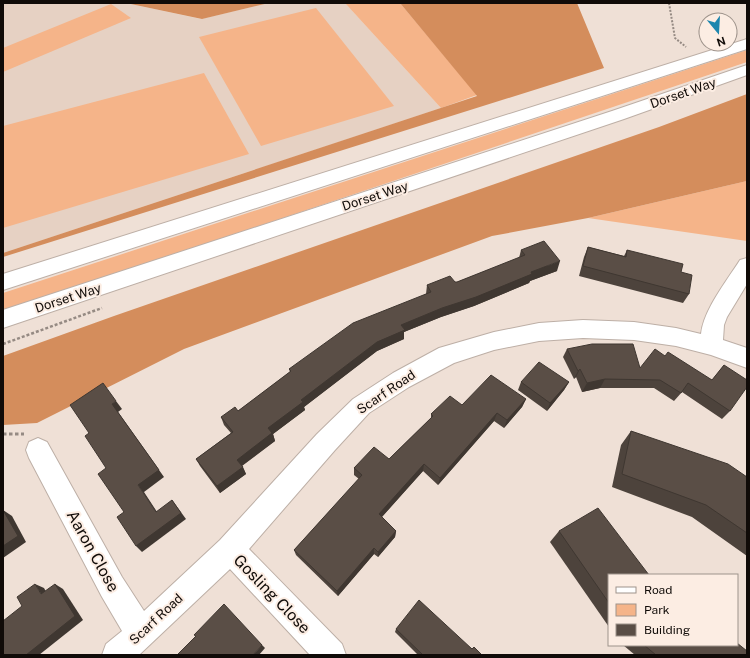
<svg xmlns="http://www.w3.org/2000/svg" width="750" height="658" viewBox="0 0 750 658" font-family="'Public Sans',sans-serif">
<rect width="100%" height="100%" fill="#efe0d6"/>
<!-- built -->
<path fill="#e6d1c3" d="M3,3h123l75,16 68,-16h76l96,105 -438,145z"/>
<!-- green -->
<g fill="#f5b489">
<path d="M345,3h55l77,92 -36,13z"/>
<path d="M111,4l20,14 -128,54v-24z"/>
<path d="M316,8l78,98 -133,40 -62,-109z"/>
<path d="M747,50v12l-744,250v-19z"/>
<path d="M204,73l45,81 -246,74v-102z"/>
<path d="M747,181v60l-159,-23z"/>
</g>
<!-- forest -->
<g fill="#d48d5c">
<path d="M126,3h143l-67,16z"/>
<path d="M400,3h177l27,65 -601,189v-4l474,-157z"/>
<path d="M747,94v87l-159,37 -96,18 -308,113 -147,74 -34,2v-69l111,-40 545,-189z"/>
</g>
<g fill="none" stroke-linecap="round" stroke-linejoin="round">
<defs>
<path id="minor" d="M747,258v26l-20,33 -3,8 -1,15 24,8v20l-36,-13 -35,-9 -42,-6 -51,-2 -44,3 -45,9 -40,13 -45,24 -40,26 -34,37 -86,99 93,95 4,11h-36l-80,-86 -91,86h-37l4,-11 16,-13 -20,-34 -73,-139 -3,-8 3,-8 9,-4 9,4 75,135 22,34 76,-71 97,-106 36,-35 40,-26 46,-25 55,-16 45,-9 44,-3 51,2 42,6 25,6c3,-25 25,-52 39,-74z"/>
<g id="highway">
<path d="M747,39v10l-744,241v-16z"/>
<path d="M747,65v10l-123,44 -621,209v-18l609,-199z"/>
</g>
</defs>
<!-- minor casing -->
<use href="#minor" stroke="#bdafa6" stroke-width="2"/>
<!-- highway casing -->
<use href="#highway" stroke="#bdafa6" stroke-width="2"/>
<!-- path-far2 -->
<path stroke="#958a83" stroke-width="2" stroke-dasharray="2 1.5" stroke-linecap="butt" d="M669,3l6,35 11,9"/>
<!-- path-far1 -->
<path stroke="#958a83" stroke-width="2.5" stroke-dasharray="3 2" stroke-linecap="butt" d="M3,344l99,-36"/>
<!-- path -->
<path stroke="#958a83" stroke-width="3" stroke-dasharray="3.5 2.5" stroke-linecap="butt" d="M3,434h21"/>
<!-- minor -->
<use href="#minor" fill="#fff" fill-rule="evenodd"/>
<!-- highway -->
<use href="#highway" fill="#fff" fill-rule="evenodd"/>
</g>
<!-- wall -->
<g fill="#4d433c">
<path d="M588,247l36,9 3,-6 54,22 8,22 -6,9 -104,-27 5,-19z"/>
<path d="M521,250l36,21 -27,10 -1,2 -55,23 -33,11 -37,15v7l-27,12 -73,56 1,3 -32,24 2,7 -33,25 4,8 -26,19 -20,-27 -4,-7 35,-26 -7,-8 -3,-8 17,-6 52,-39 -1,-3 137,-75 1,-9 28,-3h2l62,-24z"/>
<path d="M567,349l73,19 25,-12 47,24 12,-15 6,46 -8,8 -40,-27 -8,9 -20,-13h-54l-18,4 -6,-15 -2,2 -11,-22z"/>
<path d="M521,382h48l-5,8 -17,21 -29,-21z"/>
<path d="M526,399l-4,8 -18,21 -10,-7 -56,64 -15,-14 -41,46 14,14 -1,6 -17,20 -4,-3 -36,42 -42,-41 -2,-5 65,-71 -5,-4v-7l35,-9 42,-41v-4l31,-9z"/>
<path d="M631,431l116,46v79l-55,-39 -80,-30 9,-42z"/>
<path d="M559,531l50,44v52l-59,-85z"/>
<path d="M396,629l76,20 10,6h-64l-23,-23z"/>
<path d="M623,645h114l10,10h-112z"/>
</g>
<!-- shaded-wall -->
<g fill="#3f3731">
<path d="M560,261l-3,10 -27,10 -1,2 -55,23 -33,11 -37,15v7l-27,12 -73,56 1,3 -32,24 2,7 -35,26 -3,-7 31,-32 33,-28 76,-58 24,-17 130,-53z"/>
<path d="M580,369l-4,8 -2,2 4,-8z"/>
<path d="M605,379l-5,9 -18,4 5,-9z"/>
<path d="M569,382l-5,8 -17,21 3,-8z"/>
<path d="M526,399l-4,8 -18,21 3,-8z"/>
<path d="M116,401l6,8 -4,3 46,65 -20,15 17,26 -5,-6 -18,-27 -26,-81z"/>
<path d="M497,413l-3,8 -56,64 2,-7z"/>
<path d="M424,464l-1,7 -44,49v-6z"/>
<path d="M243,467l3,7 -26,19 -3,-7z"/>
<path d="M172,500l14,19 -44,33 -6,-6z"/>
<path d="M3,510l9,6 14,26 -23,16z"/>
<path d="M396,531l-1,6 -17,20v-5z"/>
<path d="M374,548v6l-36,42 -1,-5z"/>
<path d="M35,584l9,4 6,11 -9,-5z"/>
<path d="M55,584l8,5 20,31 -44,35h-13z"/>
<path d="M262,645l3,3 -6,7h-6z"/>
</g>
<!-- building -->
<g fill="#5a4e46" stroke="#3f3731">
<path d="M544,241l16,20 -29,11 1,2 -56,23 -34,11 -41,17 4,5 -28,12 -76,58 2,2 -35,26 4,5 -35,27 6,7 -26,19 -21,-27 37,-27 -12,-15 14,-10 3,4 53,-40 -2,-2 64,-46 78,-31 -4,-7 23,-9 5,6h2l68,-27 -4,-5z"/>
<path d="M588,247l38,10 1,-7 56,14 -2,8 11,3 -3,19 -106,-28z"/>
<path d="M592,344h41l7,24 15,-19 10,7 3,-4 44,28 12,-15 23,15v7l-17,24 -42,-28 -7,10 -21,-13 -55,-1 -18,4 -7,-14 -2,2 -11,-22z"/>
<path d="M539,362l30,20 -19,21 -29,-21z"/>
<path d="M491,375l35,24 -19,21 -10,-7 -57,65 -16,-14 -45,50 17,17 -18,21 -4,-4 -37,43 -43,-41 68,-75 -8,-7 20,-21 15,12 44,-43 -2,-2 19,-18 12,9z"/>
<path d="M103,383l13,18 -4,3 47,66 -21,15 18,27 16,-12 9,13 -45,33 -19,-29 7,-5 -26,-38 8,-6 -21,-32 4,-3 -19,-28z"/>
<path d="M631,431l97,33 19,13v56l-41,-28 -84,-31z"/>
<path d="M598,508l51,67h-40v28l-50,-72z"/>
<path d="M3,510l15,26 -15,10z"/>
<path d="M35,584l6,10 14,-10 20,32 -49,39h-23v-34l19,-15 -5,-9z"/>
<path d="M419,600l53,49 2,-2 8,8h-59l-27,-26z"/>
<path d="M224,604l38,41 -9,10h-76l19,-19 -2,-1z"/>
<path d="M737,643l10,8v4h-91l-12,-10h93z"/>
</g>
<g text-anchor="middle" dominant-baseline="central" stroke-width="4" stroke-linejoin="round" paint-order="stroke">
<!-- street labels -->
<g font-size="13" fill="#100b08" stroke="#fcede3">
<text transform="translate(683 93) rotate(-19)">Dorset Way</text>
<text transform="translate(375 196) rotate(-18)">Dorset Way</text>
<text transform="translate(68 298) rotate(-18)">Dorset Way</text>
<text transform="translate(386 392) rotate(-34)">Scarf Road</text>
<text transform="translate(156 619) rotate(-43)">Scarf Road</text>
</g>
<!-- near-street labels -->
<g font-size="16" fill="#100b08" stroke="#fcede3">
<text transform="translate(93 551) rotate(61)">Aaron Close</text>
<text transform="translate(272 594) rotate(46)">Gosling Close</text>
</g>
</g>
<!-- border -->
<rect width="750" height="658" fill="none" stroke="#100b08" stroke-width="8"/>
<!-- legend -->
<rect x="608" y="574" width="130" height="72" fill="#fcede3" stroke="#9e938b"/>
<rect x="616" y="587" width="20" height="6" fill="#ffffff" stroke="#9e938b"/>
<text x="644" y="594" font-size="12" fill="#100b08">Road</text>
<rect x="616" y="604" width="20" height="12" fill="#f5b489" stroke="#9e938b"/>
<text x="644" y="614" font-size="12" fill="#100b08">Park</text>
<rect x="616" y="624" width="20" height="12" fill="#5a4e46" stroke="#9e938b"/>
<text x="644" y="634" font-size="12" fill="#100b08">Building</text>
<!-- north arrow -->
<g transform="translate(718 32) rotate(162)"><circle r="19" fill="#fcede3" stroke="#9e938b"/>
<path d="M0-3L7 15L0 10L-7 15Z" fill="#1d86ae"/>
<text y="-6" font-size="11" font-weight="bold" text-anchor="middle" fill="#100b08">N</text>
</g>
</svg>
